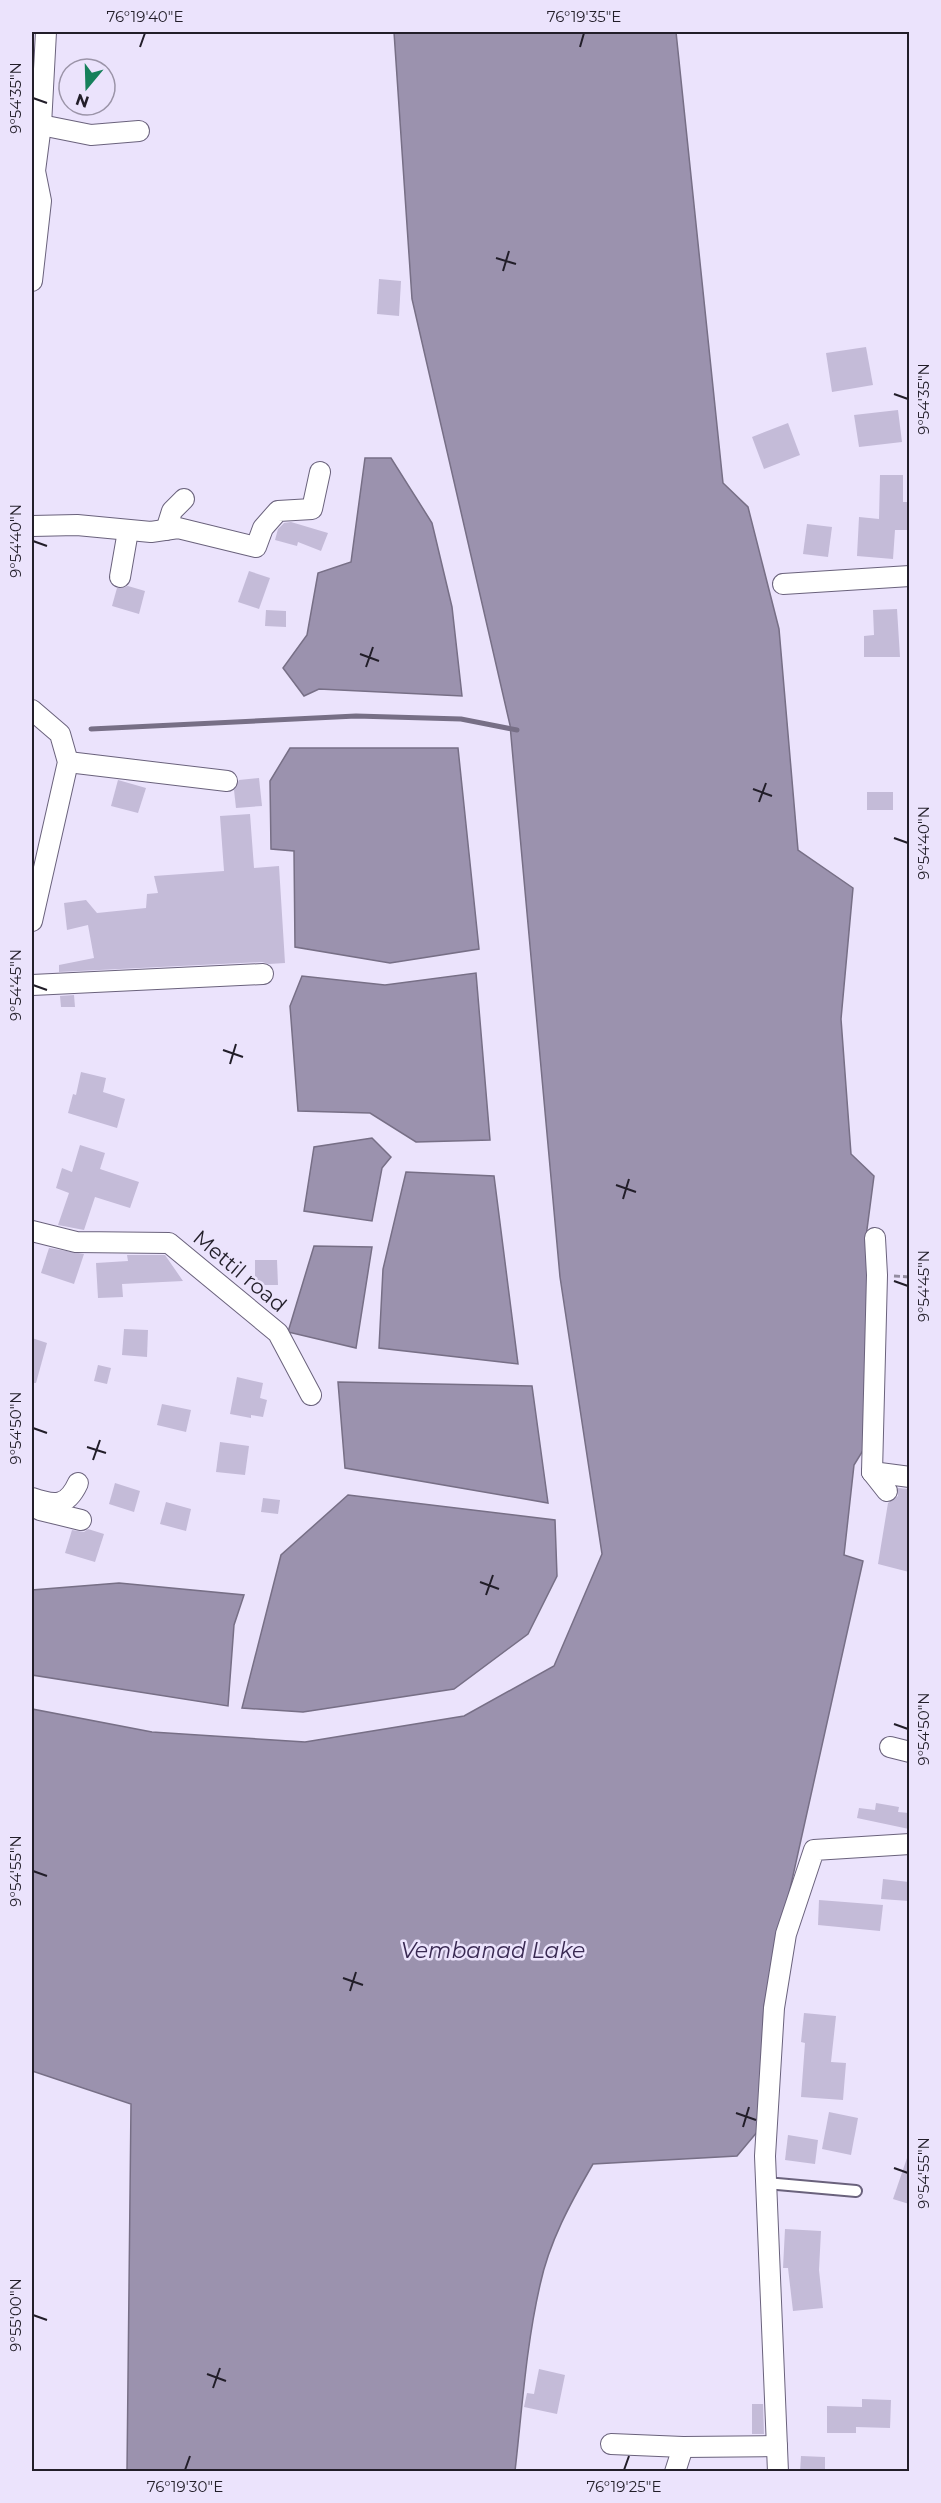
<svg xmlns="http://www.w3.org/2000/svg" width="941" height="2503" viewBox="0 0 941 2503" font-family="Montserrat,sans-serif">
<rect width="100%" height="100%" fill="#ebe3fc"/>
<!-- water -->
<g fill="#9b92ae" stroke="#776f86" stroke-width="1.5">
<path d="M394,32h282l47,451 25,24 31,122 19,221 55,38 -12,131 10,135 23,22 -8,61 18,15 -5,46 -13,29 4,112 -16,26 -10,90 19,6 -99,445 -6,125 -21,25 -144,8c-22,38 -44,78 -53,121 -14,61 -18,125 -25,186h-388l4,-367 -99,-33v-362l120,23 153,10 159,-26 90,-50 48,-112 -42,-277 -50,-552 -98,-426z"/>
<path d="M365,458h26l41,65 20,84 10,89 -143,-7 -15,7 -21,-28 24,-33 11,-62 33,-11z"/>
<path d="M290,748h168l21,201 -89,14 -95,-16 -1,-96 -23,-2 -1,-68z"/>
<path d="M476,973l14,167 -74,2 -46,-29 -72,-2 -8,-105 12,-30 83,9z"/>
<path d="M372,1138l19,19 -9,11 -10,53 -68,-10 10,-64z"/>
<path d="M406,1172l88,4 24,188 -139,-16 4,-79z"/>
<path d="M314,1246l58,1 -16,101 -68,-16z"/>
<path d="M338,1382l194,4 16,117 -203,-35z"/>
<path d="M348,1495l207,25 2,56 -29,58 -74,55 -151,23 -61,-4 39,-153z"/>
<path d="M119,1583l125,12 -10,30 -6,81 -196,-31v-85z"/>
</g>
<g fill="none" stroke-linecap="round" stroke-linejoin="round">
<!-- stream -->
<path stroke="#776f86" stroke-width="5" d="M91,729l265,-13 105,3 56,11"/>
</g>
<!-- building -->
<g fill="#c4bbd8">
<path d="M379,279l22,2 -2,35 -22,-2z"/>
<path d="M866,347l7,38 -41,7 -6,-39z"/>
<path d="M898,410l4,32 -43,5 -5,-32z"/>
<path d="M788,423l12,32 -36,14 -12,-32z"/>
<path d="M880,475h23v27h6v28h-14l-2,29 -36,-3 2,-39 20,2z"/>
<path d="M291,522l37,11 -7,18 -23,-9 -1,4 -22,-6 3,-11 6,-6z"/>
<path d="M807,524l25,3 -4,30 -25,-3z"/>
<path d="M249,571l21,7 -11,31 -21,-7z"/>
<path d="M128,586l17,5 -6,23 -27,-8 5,-18z"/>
<path d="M897,609l3,48h-36v-21l10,-1 -1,-25z"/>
<path d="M266,610l20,1v16l-21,-1z"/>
<path d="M259,778l3,28 -26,2 -2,-18 5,-10z"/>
<path d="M118,780l28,8 -8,25 -27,-7z"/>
<rect x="867" y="792" width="26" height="18"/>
<path d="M250,814l4,54 25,-2 6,97 -16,1 -7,-2 -203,10v-7l35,-7 -6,-33 -21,5 -3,-27 22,-3 11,13 49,-5 1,-14 11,-1 -4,-17 70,-5 -4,-55z"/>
<path d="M74,995l1,12h-14l-1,-11z"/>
<path d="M81,1072l25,6 -3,14 22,7 -8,29 -49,-15 5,-19 3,1z"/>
<path d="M80,1145l25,8 -5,16 39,13 -9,26 -35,-11 -11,33 -26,-5 11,-32 -13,-5 6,-20 10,4z"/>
<path d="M49,1248l35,6 -10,30 -33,-11z"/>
<path d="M127,1255h38l18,26 -61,3 1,13 -25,1 -2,-35 32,-2z"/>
<path d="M255,1260h22l1,25h-23z"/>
<path d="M124,1329l24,1 -1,27 -25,-2z"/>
<path d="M32,1338l15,5 -11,40h-4z"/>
<path d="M98,1365l13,3 -4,16 -13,-3z"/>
<path d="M237,1377l26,6 -3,15 7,2 -4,17 -12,-2v3l-21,-4z"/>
<path d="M162,1404l29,6 -5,22 -29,-7z"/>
<path d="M220,1442l29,4 -4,29 -29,-3z"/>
<path d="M115,1483l25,8 -6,21 -25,-8z"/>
<path d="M898,1488l11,1v83l-31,-8 10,-61 10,-7z"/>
<path d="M263,1498l17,2 -2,14 -17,-2z"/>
<path d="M166,1502l25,7 -5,22 -26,-7z"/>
<path d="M88,1529l16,5 -9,28 -30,-9 7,-23 12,2z"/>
<path d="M876,1803l23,4 -1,5 11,1v16l-52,-11 2,-10 16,2z"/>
<path d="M883,1879l26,3v19l-28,-2z"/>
<path d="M819,1900l64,5 -3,26 -62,-6z"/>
<path d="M804,2013l32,3 -5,46 15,1 -3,37 -42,-3 4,-54 -4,-1z"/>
<path d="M829,2112l29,6 -7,37 -29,-6z"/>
<path d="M788,2135l30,5 -3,24 -30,-4z"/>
<path d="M907,2158h2v46l-16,-5z"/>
<path d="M785,2229l36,2 -2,39 4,38 -30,3 -5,-43h-5z"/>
<path d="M539,2369l26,6 -8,39 -33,-7 3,-14 7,1z"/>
<path d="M862,2399l29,1 -1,28 -34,-1v6h-29v-27l35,1z"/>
<path d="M752,2404h11l1,30h-12z"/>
<path d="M801,2456l24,1v15h-25z"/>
</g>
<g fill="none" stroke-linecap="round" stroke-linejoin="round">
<defs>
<path id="lane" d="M766,2183l90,8"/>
<g id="street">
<path d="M41,125l50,10 48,-4"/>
<path d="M32,281l9,-80 -6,-30 6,-46 5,-93"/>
<path d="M32,526l45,-1 74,7 27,-4 78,19 7,-19 15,-17 34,-2 8,-37"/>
<path d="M166,530l6,-19 12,-12"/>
<path d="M120,577l8,-46"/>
<path d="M783,584l127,-8"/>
<path d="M32,710l28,24 8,28 -36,159"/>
<path d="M68,762l159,19"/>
<path d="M32,985l231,-11"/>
<path d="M32,1231l44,11 93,1 109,90 33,62"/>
<path d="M872,1472l5,-197 -2,-37"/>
<path d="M872,1472l38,5"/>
<path d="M872,1472l15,19"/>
<path d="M32,1498c23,8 35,9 46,-15"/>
<path d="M40,1510l41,10"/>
<path d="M890,1747l20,5"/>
<path d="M611,2444l72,3 94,-1"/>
<path d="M675,2472l8,-25"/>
<path d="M778,2472l-13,-316 9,-148 12,-74 28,-84 96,-6"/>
</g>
</defs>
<!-- lane casing -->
<use href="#lane" stroke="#6a627c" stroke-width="14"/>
<!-- street casing -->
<use href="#street" stroke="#6a627c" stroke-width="22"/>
<!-- path -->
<path stroke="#938da0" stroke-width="3" stroke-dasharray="6 3" stroke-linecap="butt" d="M894,1276l16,1"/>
<!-- lane -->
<use href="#lane" stroke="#fff" stroke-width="10"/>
<!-- street -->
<use href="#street" stroke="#fff" stroke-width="20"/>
</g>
<!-- ticks -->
<path fill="none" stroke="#221e29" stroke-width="2" d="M140,47l5,-14M580,47l4,-14M33,98l14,5M496,258l20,6M503,271l6,-20M894,394l14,5M33,541l14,5M360,654l19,7M366,667l7,-20M753,789l19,7M759,802l7,-19M894,838l14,5M33,985l14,5M223,1050l20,7M230,1064l6,-20M616,1185l20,7M623,1199l6,-20M894,1281l14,5M33,1428l14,5M87,1447l19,6M93,1460l7,-20M480,1582l19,7M486,1595l7,-20M894,1724l14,5M33,1871l14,5M343,1978l20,7M350,1991l6,-19M736,2113l20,7M743,2127l6,-20M894,2168l14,5M33,2315l14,5M207,2374l19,7M213,2388l7,-20M185,2470l5,-14M624,2470l5,-14"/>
<g text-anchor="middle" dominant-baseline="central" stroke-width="5" stroke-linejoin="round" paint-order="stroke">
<!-- street labels -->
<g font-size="21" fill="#221e29" stroke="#ebe3fc">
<text transform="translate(240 1271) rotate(40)">Mettil road</text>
</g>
<!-- water labels -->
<g font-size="22" font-style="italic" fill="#392952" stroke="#ebe3fc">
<text x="493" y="1950">Vembanad Lake</text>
</g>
</g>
<!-- border -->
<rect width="941" height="2503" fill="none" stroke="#ebe3fc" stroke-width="66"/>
<!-- north arrow -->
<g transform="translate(87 87) rotate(199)"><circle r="28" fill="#ebe3fc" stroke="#9b94a8" stroke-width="1.5"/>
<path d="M0-4.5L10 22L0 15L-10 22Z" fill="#16805b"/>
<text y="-9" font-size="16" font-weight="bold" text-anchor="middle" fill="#221e29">N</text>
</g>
<rect x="33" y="33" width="875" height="2437" fill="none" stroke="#221e29" stroke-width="2"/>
<g font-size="15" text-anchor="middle" fill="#221e29">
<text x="145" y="22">76°19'40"E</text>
<text x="584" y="22">76°19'35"E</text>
<text transform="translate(16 98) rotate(-90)" y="5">9°54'35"N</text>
<text transform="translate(924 399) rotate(-90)" y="5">9°54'35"N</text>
<text transform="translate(16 541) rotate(-90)" y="5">9°54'40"N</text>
<text transform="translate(924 843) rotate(-90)" y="5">9°54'40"N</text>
<text transform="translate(16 985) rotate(-90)" y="5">9°54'45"N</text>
<text transform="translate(924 1286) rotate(-90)" y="5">9°54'45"N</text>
<text transform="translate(16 1428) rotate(-90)" y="5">9°54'50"N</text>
<text transform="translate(924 1729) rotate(-90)" y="5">9°54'50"N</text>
<text transform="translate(16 1871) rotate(-90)" y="5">9°54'55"N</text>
<text transform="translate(924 2173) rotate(-90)" y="5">9°54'55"N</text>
<text transform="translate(16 2315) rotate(-90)" y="5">9°55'00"N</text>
<text x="185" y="2492">76°19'30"E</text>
<text x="624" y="2492">76°19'25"E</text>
</g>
</svg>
